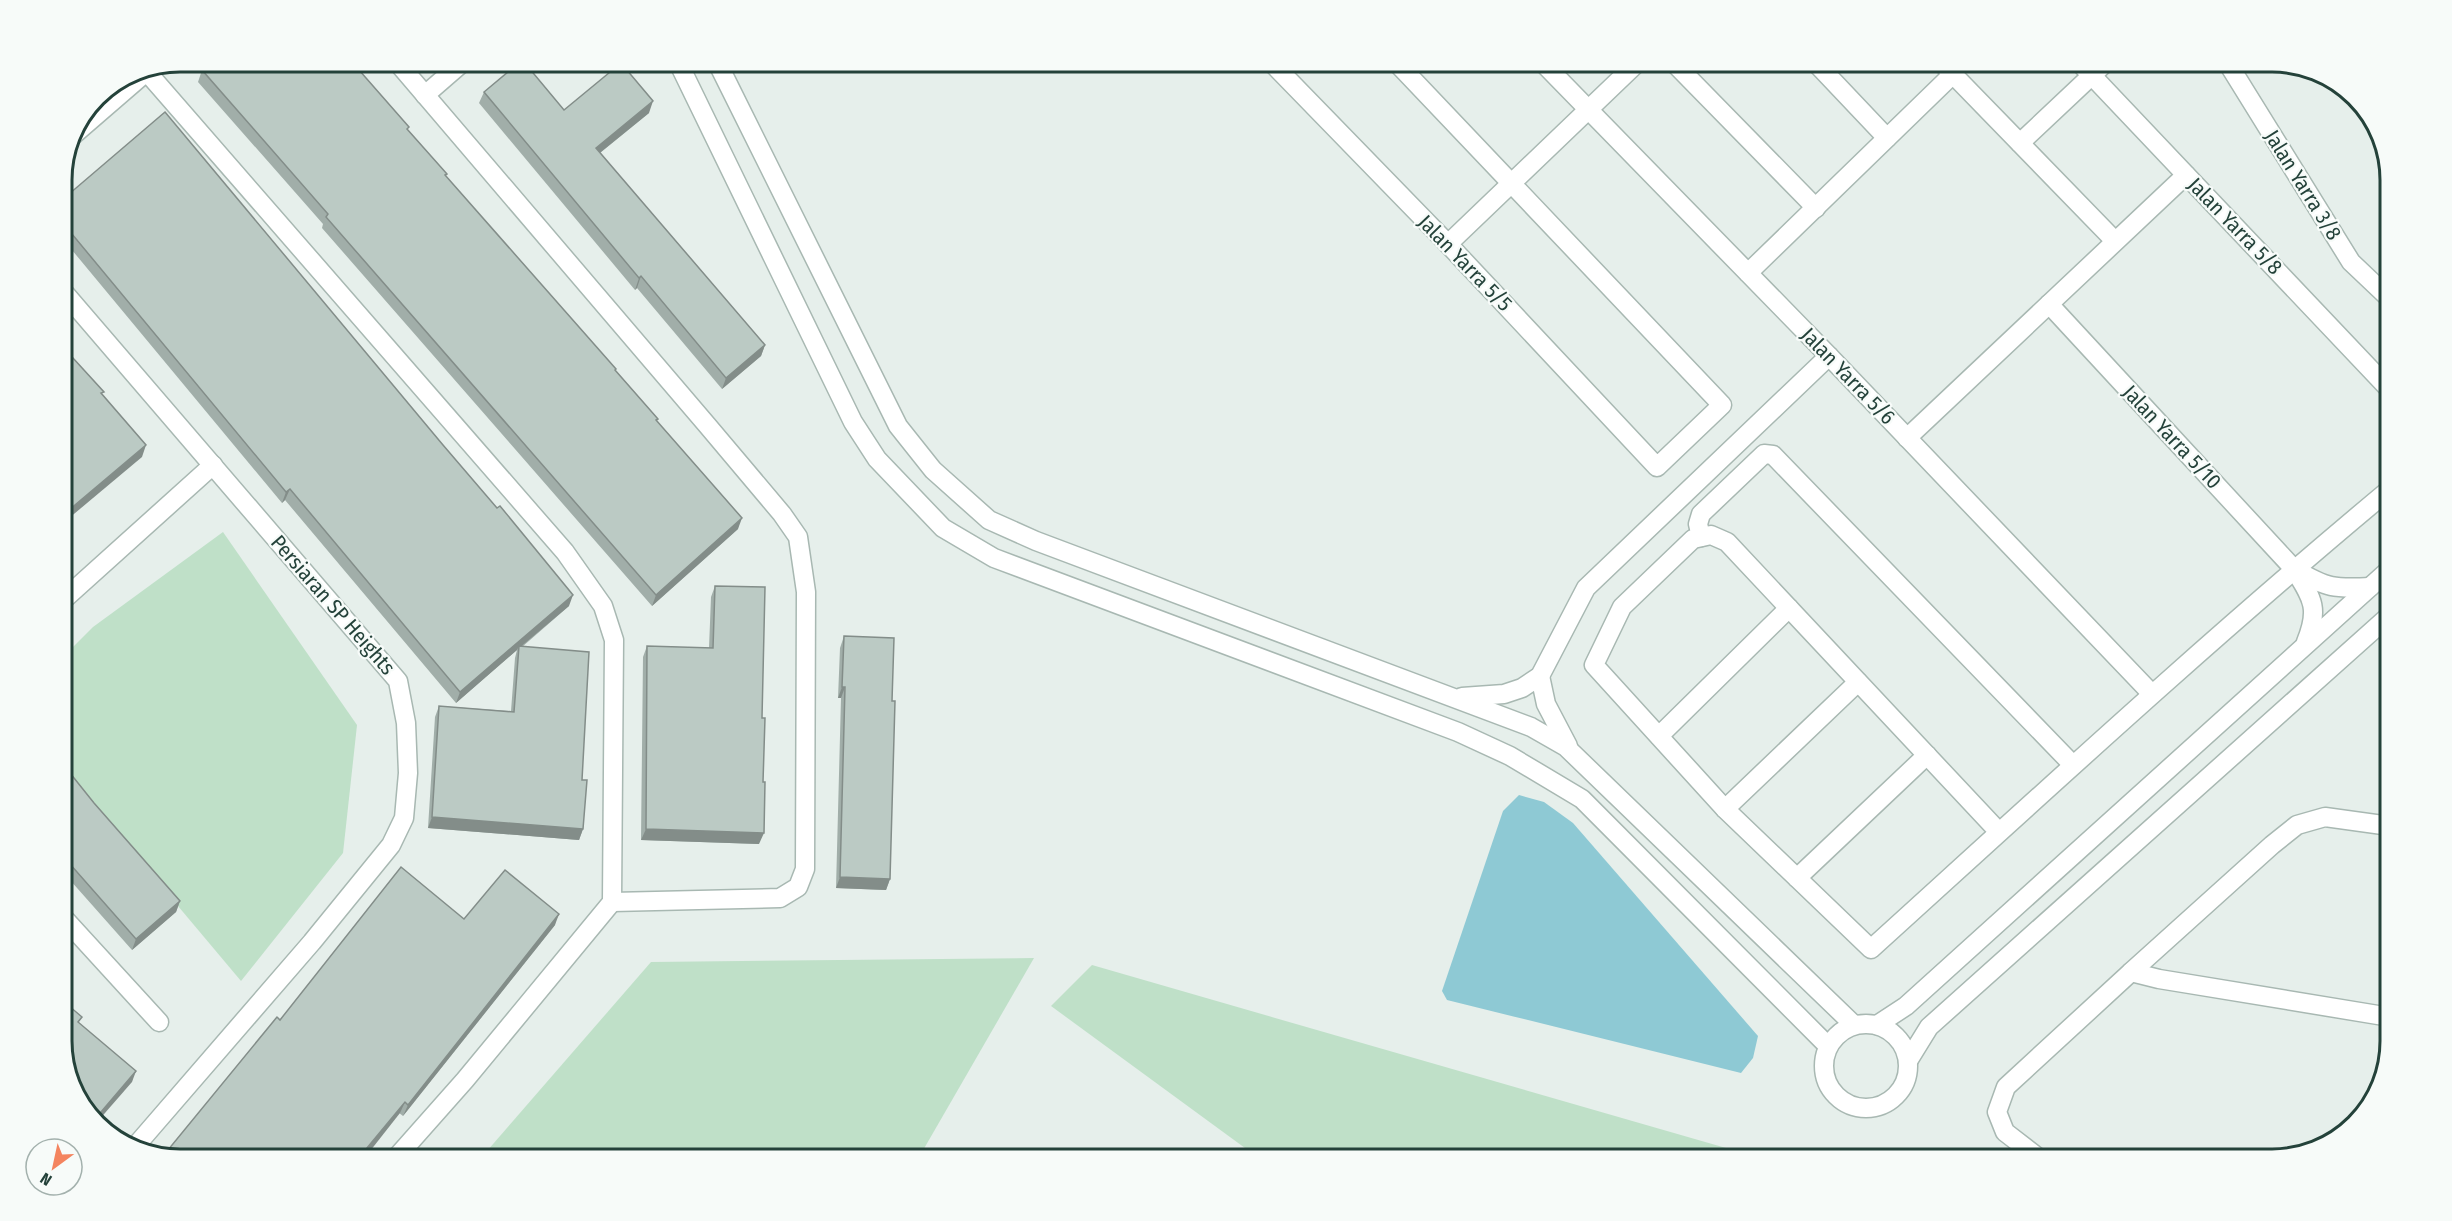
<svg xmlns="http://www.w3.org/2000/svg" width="2452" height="1221" viewBox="0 0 2452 1221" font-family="'Fira Sans Condensed',sans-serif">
<rect width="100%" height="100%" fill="#e6efeb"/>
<!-- green -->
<g fill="#bfe0c8">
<path d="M223,532l134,193 -14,128 -102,128 -179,-213v-110l31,-31z"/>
<path d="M1034,958l-116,201h-438l171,-197z"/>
<path d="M1092,965l634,183 -7,11h-459l-209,-153z"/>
</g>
<!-- water -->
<path fill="#8ec9d4" d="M1519,795l25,7 29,21 185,213 -5,22 -12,15 -294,-73 -5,-9 61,-180z"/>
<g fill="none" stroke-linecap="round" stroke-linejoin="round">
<defs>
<g id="minor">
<path d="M397,62l310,363 75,89 16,23 8,55 -1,277 -7,18 -18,11 -168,4"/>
<path d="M678,62l175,360 24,37 66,69 51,30 464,174 52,24 72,43 246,247"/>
<path d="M717,62l181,364 35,44 56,50 47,21 495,186 35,20 288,278"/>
<path d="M1271,62l177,182 209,223 65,-62 -326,-343"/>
<path d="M1542,62l287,294 322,337"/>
<path d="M1673,62l143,146"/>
<path d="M1815,62l72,76"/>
<path d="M1941,62l174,179"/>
<path d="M2079,62l311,328"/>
<path d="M2227,62l124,200 39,37"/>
<path d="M147,72l418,480 38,54 11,34 -2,262 -147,178 -70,79"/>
<path d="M425,95l38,-33"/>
<path d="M71,137l81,-70"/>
<path d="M2020,143l86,-81"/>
<path d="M1448,244l190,-182"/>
<path d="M1748,273l205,-199"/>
<path d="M62,290l336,391 8,42 2,50 -4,45 -13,27 -79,97 -179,207"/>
<path d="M2049,304l245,265c18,29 26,39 12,73"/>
<path d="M1907,438l279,-263"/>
<path d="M1701,537l-3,-13 3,-10 63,-60 9,1 300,310"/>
<path d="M2296,570c31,18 38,19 74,17"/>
<path d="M62,601l151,-136"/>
<path d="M1540,676l6,28 22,42"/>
<path d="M1462,697l42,-3 18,-6 18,-12 46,-88 243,-232"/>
<path d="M1659,736l130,-128"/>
<path d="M1725,809l133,-127"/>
<path d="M1999,832l-272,-290 -16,-7 -18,4 -71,68 -28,58 131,144 146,140c172,-156 341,-312 519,-460"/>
<path d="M1797,878l130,-123"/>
<path d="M62,916l97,106"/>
<path d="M2131,972l141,-127 25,-20 28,-8 65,9"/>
<circle cx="1866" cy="1066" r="42"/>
<path d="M1877,1025l29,-19 484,-437"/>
<path d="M1908,1061l21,-34 461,-412"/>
<path d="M2040,1159l-35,-27 -8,-20 9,-25 125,-115 28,7 231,38"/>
</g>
</defs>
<!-- minor casing -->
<use href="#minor" stroke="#a8b8b2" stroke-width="21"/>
<!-- minor -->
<use href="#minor" stroke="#fff" stroke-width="18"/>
</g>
<!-- wall -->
<g fill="#a1aea9">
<path d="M202,70l206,60 39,44 -1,2 212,243 -1,2 81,108 -86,77 -330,-378 1,-4 -125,-142z"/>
<path d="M484,92l80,18 85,3 -49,40 165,192 -4,11 -39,33 -85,-101 -2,2 -156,-187z"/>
<path d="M62,200l507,406 -47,41 60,133 1,49 -4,11 -151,-12 7,-111 4,-11 72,5 4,-53 2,-8 -61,53 -171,-203 -3,3 -220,-265z"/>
<path d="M715,586l47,132 -3,126 -118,-4 2,-183 4,-11 62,2 2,-51z"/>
<path d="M844,636l48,65 -2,178 -4,11 -50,-2 5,-190h-3l2,-50z"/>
<path d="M62,763l32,40 86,98 -4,11 -44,38 -70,-79z"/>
<path d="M464,919l91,6 -152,191 -123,-96z"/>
</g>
<!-- shaded-wall -->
<g fill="#838d89">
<path d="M653,101l-4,12 -58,47 5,-12z"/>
<path d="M641,276l-4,12 -2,2 4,-12z"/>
<path d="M765,345l-4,11 -39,33 4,-11z"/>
<path d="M146,445l-4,12 -80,67v-8z"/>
<path d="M290,489l-5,11 -3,3 4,-11z"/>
<path d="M742,518l-4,11 -86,77 4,-11z"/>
<path d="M573,595l-4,11 -51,43 1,-3 -2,4 -61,53 4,-11z"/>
<path d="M842,687h3l-4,11h-3z"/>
<path d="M432,817l151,12 -4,11 -151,-12z"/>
<path d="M646,829l118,4 -5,11 -118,-4z"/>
<path d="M840,877l50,2 -4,11 -50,-2z"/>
<path d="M180,901l-4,11 -44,38 4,-11z"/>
<path d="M559,914l-4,11 -152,191 5,-11z"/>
<path d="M136,1071l-4,11 -34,39 -3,-2z"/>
<path d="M405,1102l-5,11 -37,47h-6z"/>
</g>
<!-- building -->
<g fill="#bbcac4" stroke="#838d89" stroke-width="1.5">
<path d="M213,62h139l57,65 -2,2 40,45 -2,1 171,194 -1,1 43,49 -2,1 86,98 -86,77 -330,-378 2,-3 -126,-144z"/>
<path d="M520,62h4l40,48 57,-47 32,38 -57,47 169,197 -39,33 -85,-102 -2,2 -155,-186z"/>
<path d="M165,112l278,333 54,63 3,-2 73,89 -113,97 -170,-203 -4,3 -224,-270v-22z"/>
<path d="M62,346l42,46 -3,1 45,52 -84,71z"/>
<path d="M715,586l50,1 -3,131h3l-2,64h2l-1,51 -118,-4 1,-183 66,2z"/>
<path d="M844,636l50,2 -2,63h3l-5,178 -50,-2 5,-190h-3z"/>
<path d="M519,646l70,6 -7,128h5l-4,49 -151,-12 7,-111 75,6z"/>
<path d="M62,763l32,40 86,98 -44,38 -74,-84z"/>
<path d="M401,867l63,52 41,-49 54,44 -151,191 -3,-3 -48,58h-177l-17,-4 114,-139 3,3z"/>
<path d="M62,1000l20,17 -4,5 58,49 -41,48 -13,-12 -20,-58z"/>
</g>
<g text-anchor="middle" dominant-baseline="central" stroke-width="4.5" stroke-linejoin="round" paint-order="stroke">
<!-- street labels -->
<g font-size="21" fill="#24423a" stroke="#f7fbf9">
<text transform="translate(2303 185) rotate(58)">Jalan Yarra 3/8</text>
<text transform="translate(2235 226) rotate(46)">Jalan Yarra 5/8</text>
<text transform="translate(1465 263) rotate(46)">Jalan Yarra 5/5</text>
<text transform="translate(1848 376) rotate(46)">Jalan Yarra 5/6</text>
<text transform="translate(2172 437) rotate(47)">Jalan Yarra 5/10</text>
<text transform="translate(333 605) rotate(49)">Persiaran SP Heights</text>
</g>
</g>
<!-- crop -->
<path d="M0 0H2452V1221H0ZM180 72H2272A108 108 0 0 1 2380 180V1041A108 108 0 0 1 2272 1149H180A108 108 0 0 1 72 1041V180A108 108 0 0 1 180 72Z" fill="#f7fbf9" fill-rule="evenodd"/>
<path fill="none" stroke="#24423a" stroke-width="3" d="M180 72H2272A108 108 0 0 1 2380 180V1041A108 108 0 0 1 2272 1149H180A108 108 0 0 1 72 1041V180A108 108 0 0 1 180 72Z"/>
<!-- north arrow -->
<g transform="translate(54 1167) rotate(213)"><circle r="28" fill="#f7fbf9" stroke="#a3b1ad" stroke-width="1.5"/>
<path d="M0-4.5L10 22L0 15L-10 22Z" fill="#f4845f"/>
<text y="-9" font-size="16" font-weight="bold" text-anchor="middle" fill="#24423a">N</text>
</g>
</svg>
